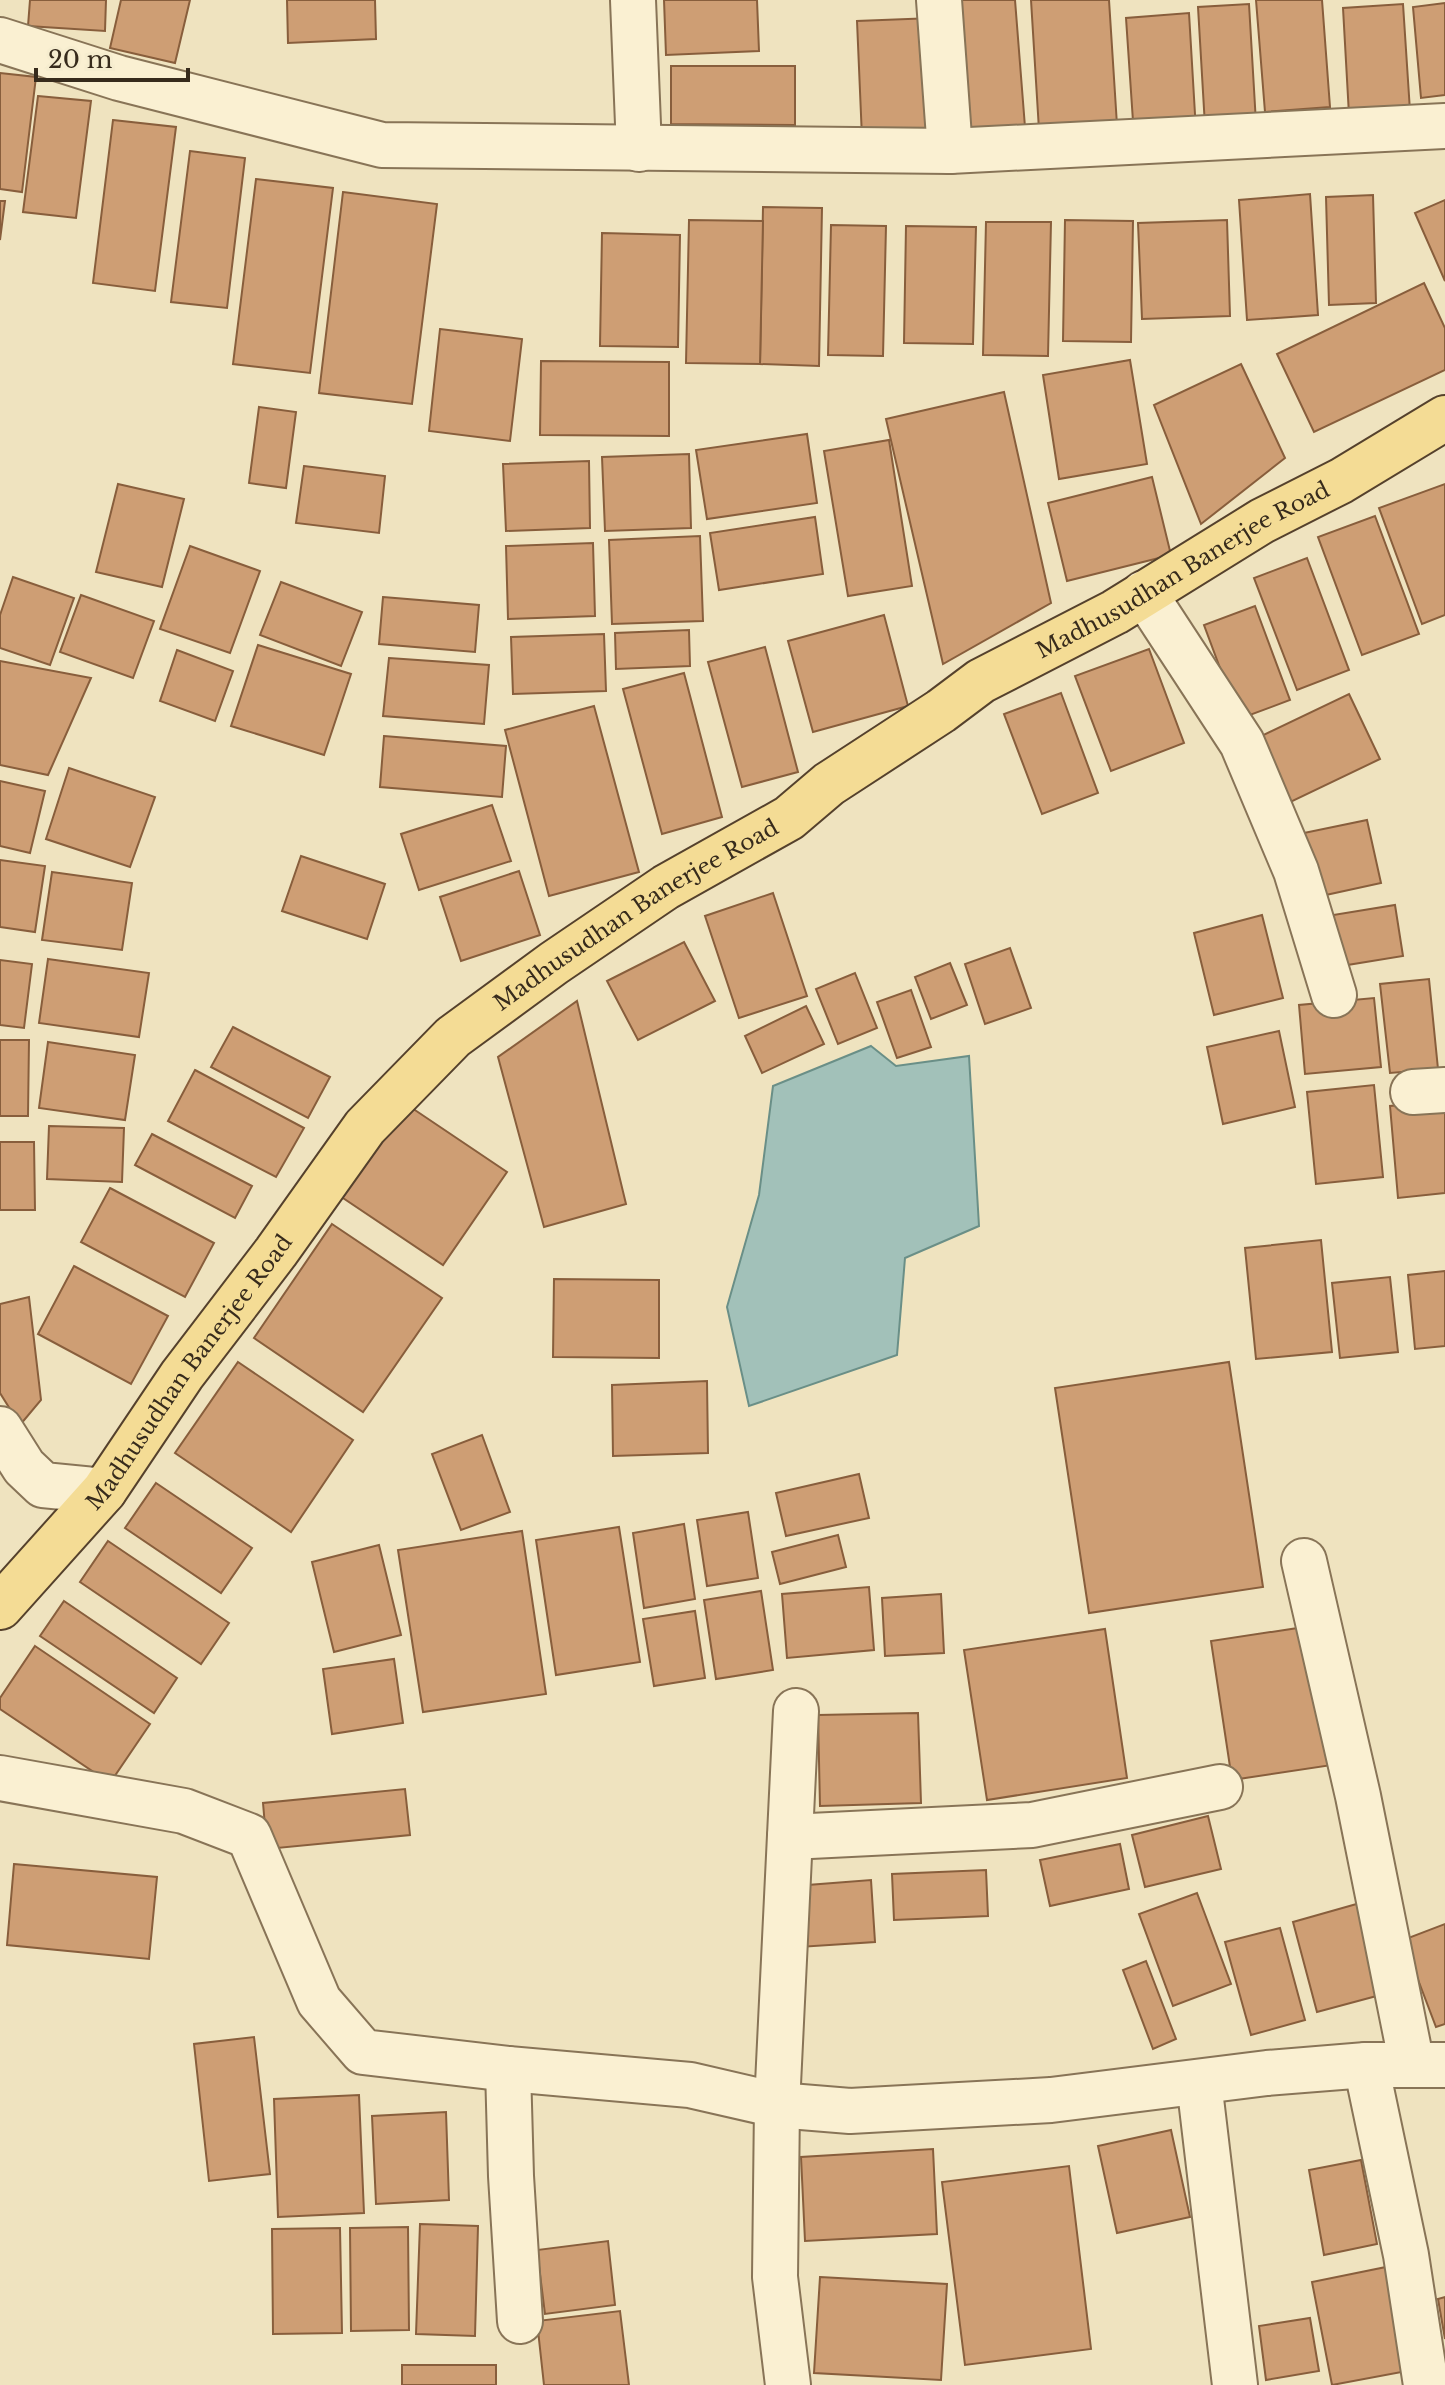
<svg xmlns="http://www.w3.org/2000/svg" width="1445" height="2385" viewBox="0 0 1445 2385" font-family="'Libre Baskerville',serif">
<rect width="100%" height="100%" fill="#efe3bf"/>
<!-- water -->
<path fill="#a2c1b9" stroke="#6a8f87" stroke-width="2" d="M871,1046l25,20 73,-10 10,170 -74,32 -8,97 -148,51 -22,-99 32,-112 14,-109z"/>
<!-- building -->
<g fill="#ce9e74" stroke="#885e3c" stroke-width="2">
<path d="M30,0h76l-1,31 -77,-5z"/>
<path d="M121,0h69l-15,63 -65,-15z"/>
<path d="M287,0h88l1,39 -88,4z"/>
<path d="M664,0h93l2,51 -93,4z"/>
<path d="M947,0h68l10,127 -67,5z"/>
<path d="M1031,0h78l8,125 -78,5z"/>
<path d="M1256,0h66l8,107 -65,5z"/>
<path d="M1445,3v92l-24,3 -8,-91z"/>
<path d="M1249,4l7,119 -51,3 -7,-119z"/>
<path d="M1403,4l7,107 -61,4 -6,-107z"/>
<path d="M1189,13l7,118 -62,5 -8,-118z"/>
<path d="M933,18l6,116 -77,4 -5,-117z"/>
<path d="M671,66h124v59l-124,-1z"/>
<path d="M0,73l36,4 -14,115 -22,-3z"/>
<path d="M38,96l53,5 -15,117 -53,-6z"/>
<path d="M113,120l63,7 -21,164 -62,-8z"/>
<path d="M190,151l55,7 -18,150 -56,-6z"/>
<path d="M256,179l77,9 -23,185 -77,-9z"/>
<path d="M343,192l94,12 -25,200 -93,-11z"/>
<path d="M1310,194l8,121 -71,5 -8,-120z"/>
<path d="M1373,195l3,108 -47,2 -3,-108z"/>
<path d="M1445,200v81l-30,-68z"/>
<path d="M0,201h5l-5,39z"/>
<path d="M763,207l59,1 -3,158 -59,-2z"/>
<path d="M689,220l74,1 -3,143 -74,-1z"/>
<path d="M1065,220l68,1 -2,121 -68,-1z"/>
<path d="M1227,220l3,96 -88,3 -4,-96z"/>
<path d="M986,222h65l-3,134 -65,-1z"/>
<path d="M831,225l55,1 -3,130 -55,-1z"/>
<path d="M906,226l70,1 -3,117 -69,-1z"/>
<path d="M602,233l78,2 -2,112 -78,-1z"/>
<path d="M1424,283l21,45v42l-131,62 -37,-78z"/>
<path d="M440,329l82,10 -12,102 -81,-10z"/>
<path d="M1130,360l17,104 -88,15 -16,-104z"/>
<path d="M541,361l128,1v74l-129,-1z"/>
<path d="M1241,364l44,94 -84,66 -47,-119z"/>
<path d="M1004,392l47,211 -108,61 -57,-245z"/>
<path d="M259,407l37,5 -10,76 -37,-5z"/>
<path d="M807,434l10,69 -110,16 -11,-69z"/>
<path d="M889,440l23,146 -64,10 -24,-145z"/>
<path d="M689,454l2,74 -86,3 -3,-74z"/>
<path d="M589,461l1,67 -84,3 -3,-67z"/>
<path d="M304,466l81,10 -6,57 -83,-10z"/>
<path d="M1152,477l19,78 -104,26 -19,-78z"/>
<path d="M118,484l66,15 -22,88 -66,-15z"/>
<path d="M1445,484v131l-23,9 -43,-116z"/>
<path d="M1375,516l44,118 -57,21 -44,-118z"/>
<path d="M815,517l8,57 -104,16 -9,-57z"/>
<path d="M700,536l3,85 -91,3 -3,-84z"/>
<path d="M593,543l2,73 -87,3 -2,-73z"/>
<path d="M190,546l70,25 -30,82 -70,-24z"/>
<path d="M1307,558l42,112 -52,20 -43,-112z"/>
<path d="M13,577l61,21 -24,67 -50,-17v-33z"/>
<path d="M281,582l81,30 -21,54 -81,-31z"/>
<path d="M81,595l73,26 -21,57 -73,-26z"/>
<path d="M383,597l96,8 -4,47 -96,-8z"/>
<path d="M1255,606l35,94 -51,19 -35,-94z"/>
<path d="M884,615l24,91 -95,26 -25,-91z"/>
<path d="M689,630l1,36 -74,3 -1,-36z"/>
<path d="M604,634l2,57 -93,3 -2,-57z"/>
<path d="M258,645l93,29 -27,81 -93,-29z"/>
<path d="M765,647l33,125 -56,15 -34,-125z"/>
<path d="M1149,649l35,94 -73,28 -36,-95z"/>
<path d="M177,650l56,21 -18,50 -55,-20z"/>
<path d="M389,658l100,7 -5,59 -101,-8z"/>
<path d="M0,661l91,17 -43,97 -48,-10z"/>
<path d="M684,673l38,144 -60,17 -39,-145z"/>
<path d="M1061,693l37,100 -56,21 -38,-100z"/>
<path d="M1349,694l31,65 -100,48 -31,-65z"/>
<path d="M594,706l45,166 -90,24 -44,-166z"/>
<path d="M384,736l122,10 -4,51 -122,-10z"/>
<path d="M69,768l86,29 -25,70 -84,-28z"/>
<path d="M0,781l45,10 -15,62 -30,-7z"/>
<path d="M492,805l19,56 -92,29 -18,-56z"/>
<path d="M1367,820l14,63 -69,15 -13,-64z"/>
<path d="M301,856l84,28 -18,55 -85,-28z"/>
<path d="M0,860l45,6 -10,66 -35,-5z"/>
<path d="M519,871l21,64 -79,26 -21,-64z"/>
<path d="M52,872l80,11 -10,67 -80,-10z"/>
<path d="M773,893l34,103 -68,22 -34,-102z"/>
<path d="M1395,905l8,51 -68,11 -8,-51z"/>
<path d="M1262,915l21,83 -69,17 -20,-82z"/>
<path d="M684,942l31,59 -77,39 -31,-59z"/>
<path d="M1010,948l21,60 -46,16 -20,-60z"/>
<path d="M48,959l101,14 -10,64 -100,-14z"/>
<path d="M0,960l32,4 -8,64 -24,-3z"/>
<path d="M950,963l17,42 -36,14 -16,-42z"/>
<path d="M855,973l22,55 -39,16 -22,-55z"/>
<path d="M1429,979l9,90 -48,4 -10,-89z"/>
<path d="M911,990l20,57 -34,11 -20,-56z"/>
<path d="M1374,998l7,69 -76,7 -6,-69z"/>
<path d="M577,1001l49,203 -82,23 -46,-170z"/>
<path d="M806,1006l18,38 -62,29 -17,-37z"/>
<path d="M233,1027l97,50 -22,41 -97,-51z"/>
<path d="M1279,1031l16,76 -72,17 -16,-77z"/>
<path d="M0,1040h29l-1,76h-28z"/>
<path d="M48,1042l87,13 -10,65 -86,-12z"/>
<path d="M195,1070l109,58 -28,49 -108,-56z"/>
<path d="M1374,1085l9,92 -67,7 -9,-92z"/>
<path d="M400,1100l107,72 -64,93 -106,-71z"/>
<path d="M1445,1101v92l-47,5 -8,-92z"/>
<path d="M49,1126l75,2 -2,54 -75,-3z"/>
<path d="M152,1134l100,52 -17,32 -100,-53z"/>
<path d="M0,1142h34l1,68h-35z"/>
<path d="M110,1188l104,55 -29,54 -104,-55z"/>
<path d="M332,1224l110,74 -79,114 -109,-74z"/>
<path d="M1321,1240l11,112 -76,7 -11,-111z"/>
<path d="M74,1266l94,50 -37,68 -93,-50z"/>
<path d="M1445,1271v75l-30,3 -7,-74z"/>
<path d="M1390,1277l8,75 -58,6 -8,-75z"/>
<path d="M554,1279l105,1v78l-106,-1z"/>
<path d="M29,1297l12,103 -21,25 -20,-32v-89z"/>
<path d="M238,1362l115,78 -62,92 -116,-79z"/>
<path d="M1229,1362l34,225 -174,26 -34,-225z"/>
<path d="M707,1381l1,72 -95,3 -1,-71z"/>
<path d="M482,1435l28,77 -49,18 -29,-76z"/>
<path d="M859,1474l10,44 -83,18 -10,-43z"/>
<path d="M156,1483l96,65 -31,45 -96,-65z"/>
<path d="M748,1512l10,66 -51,8 -10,-66z"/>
<path d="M684,1524l11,75 -51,9 -11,-75z"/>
<path d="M619,1527l21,135 -84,13 -20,-135z"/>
<path d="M522,1531l24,163 -123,18 -25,-162z"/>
<path d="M838,1535l8,32 -66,17 -8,-32z"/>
<path d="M108,1541l121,82 -28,41 -121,-82z"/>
<path d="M379,1545l22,90 -67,17 -22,-90z"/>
<path d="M869,1587l5,63 -87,8 -5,-64z"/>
<path d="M761,1591l12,79 -57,9 -12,-79z"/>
<path d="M941,1594l3,59 -59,3 -3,-58z"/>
<path d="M64,1601l113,77 -23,35 -114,-77z"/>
<path d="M695,1611l10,67 -51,8 -11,-67z"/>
<path d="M1311,1626l21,139 -100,15 -21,-139z"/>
<path d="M1105,1629l22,149 -140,22 -23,-150z"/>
<path d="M35,1646l115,78 -40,59 -110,-74v-11z"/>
<path d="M394,1659l9,64 -71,11 -9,-65z"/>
<path d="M918,1713l3,90 -101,3 -2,-91z"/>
<path d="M405,1789l5,46 -143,14 -4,-46z"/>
<path d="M1208,1816l13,53 -76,18 -13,-52z"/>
<path d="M1120,1844l9,45 -79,17 -10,-46z"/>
<path d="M14,1864l143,13 -8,82 -142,-14z"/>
<path d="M986,1870l2,46 -94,4 -2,-46z"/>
<path d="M871,1880l4,62 -76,5 -4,-61z"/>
<path d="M1197,1893l34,91 -58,22 -34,-92z"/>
<path d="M1360,1903l24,91 -67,18 -24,-90z"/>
<path d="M1445,1924v100l-9,3 -33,-87z"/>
<path d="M1280,1928l25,92 -54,15 -26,-93z"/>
<path d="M1146,1961l30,78 -23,10 -30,-79z"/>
<path d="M254,2037l16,137 -61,7 -15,-137z"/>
<path d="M359,2095l5,118 -86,4 -4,-118z"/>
<path d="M446,2112l3,88 -73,4 -4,-88z"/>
<path d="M1171,2130l19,87 -73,16 -19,-87z"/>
<path d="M933,2149l4,85 -132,7 -4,-84z"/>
<path d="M1361,2160l16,84 -53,11 -15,-85z"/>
<path d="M1069,2166l22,183 -126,16 -23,-183z"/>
<path d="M420,2224l58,2 -3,110 -59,-2z"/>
<path d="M408,2227l1,103 -58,1 -1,-103z"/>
<path d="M340,2228l2,105 -69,1 -1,-105z"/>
<path d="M608,2241l7,64 -70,9 -8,-64z"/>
<path d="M1386,2267l21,104 -75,14 -20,-103z"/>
<path d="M820,2277l127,7 -6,96 -127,-7z"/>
<path d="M1445,2297v42l-7,-40z"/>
<path d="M620,2311l9,74h-85l-7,-64z"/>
<path d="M1310,2318l9,53 -53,9 -7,-54z"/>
<rect x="402" y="2365" width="94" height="20"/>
</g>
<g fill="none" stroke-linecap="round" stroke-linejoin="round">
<defs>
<g id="minor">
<path d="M633,0l6,149"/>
<path d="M939,0l11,151"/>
<path d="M1144,593l98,150 54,128 38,124"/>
<path d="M1413,1092l32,-2"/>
<path d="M0,1429l24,38 19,18 61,6"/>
<path d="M1304,1561l54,235 54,269"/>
<path d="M790,1837l242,-12 188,-38"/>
<path d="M1366,2065l40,190 20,130"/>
<path d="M508,2069l3,107 9,145"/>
<path d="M1199,2082l36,303"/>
<path d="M788,2385l-13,-108 2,-172 19,-394"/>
</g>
<g id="tertiary">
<path d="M0,40l119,38 263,67 568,6 495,-25"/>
<path d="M0,1778l184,33 65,25 70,165 44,51 145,17 182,16 87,20 73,6 201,-11 216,-27 99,-8h79"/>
</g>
<g id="primary">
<path id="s1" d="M0,1607l104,-116 78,-116 94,-123 89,-125 88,-90 101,-74 112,-76 123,-69 40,-34 112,-73 40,-30 134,-69 147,-91 79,-40 104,-63"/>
</g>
</defs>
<!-- minor casing -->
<use href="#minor" stroke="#887457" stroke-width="48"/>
<!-- tertiary casing -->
<use href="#tertiary" stroke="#887457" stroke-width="48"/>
<!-- primary casing -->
<use href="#primary" stroke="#55412c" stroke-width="48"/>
<!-- minor -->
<use href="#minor" stroke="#faf0d2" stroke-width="44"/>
<!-- tertiary -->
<use href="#tertiary" stroke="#faf0d2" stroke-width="44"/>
<!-- primary -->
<use href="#primary" stroke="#f4dc95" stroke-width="44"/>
</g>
<g text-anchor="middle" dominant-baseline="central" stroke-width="7" stroke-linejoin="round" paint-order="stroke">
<!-- street labels -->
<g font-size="22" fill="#372b1c" stroke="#f6edcf">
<text stroke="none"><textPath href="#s1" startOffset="1598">Madhusudhan Banerjee Road</textPath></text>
<text stroke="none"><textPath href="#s1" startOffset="950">Madhusudhan Banerjee Road</textPath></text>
<text stroke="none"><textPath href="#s1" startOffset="302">Madhusudhan Banerjee Road</textPath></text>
</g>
</g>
<!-- scale -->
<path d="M36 68v12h152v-12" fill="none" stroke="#372b1c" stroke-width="4"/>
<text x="48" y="68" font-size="24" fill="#372b1c" stroke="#f6edcf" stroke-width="6" paint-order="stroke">20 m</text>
</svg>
